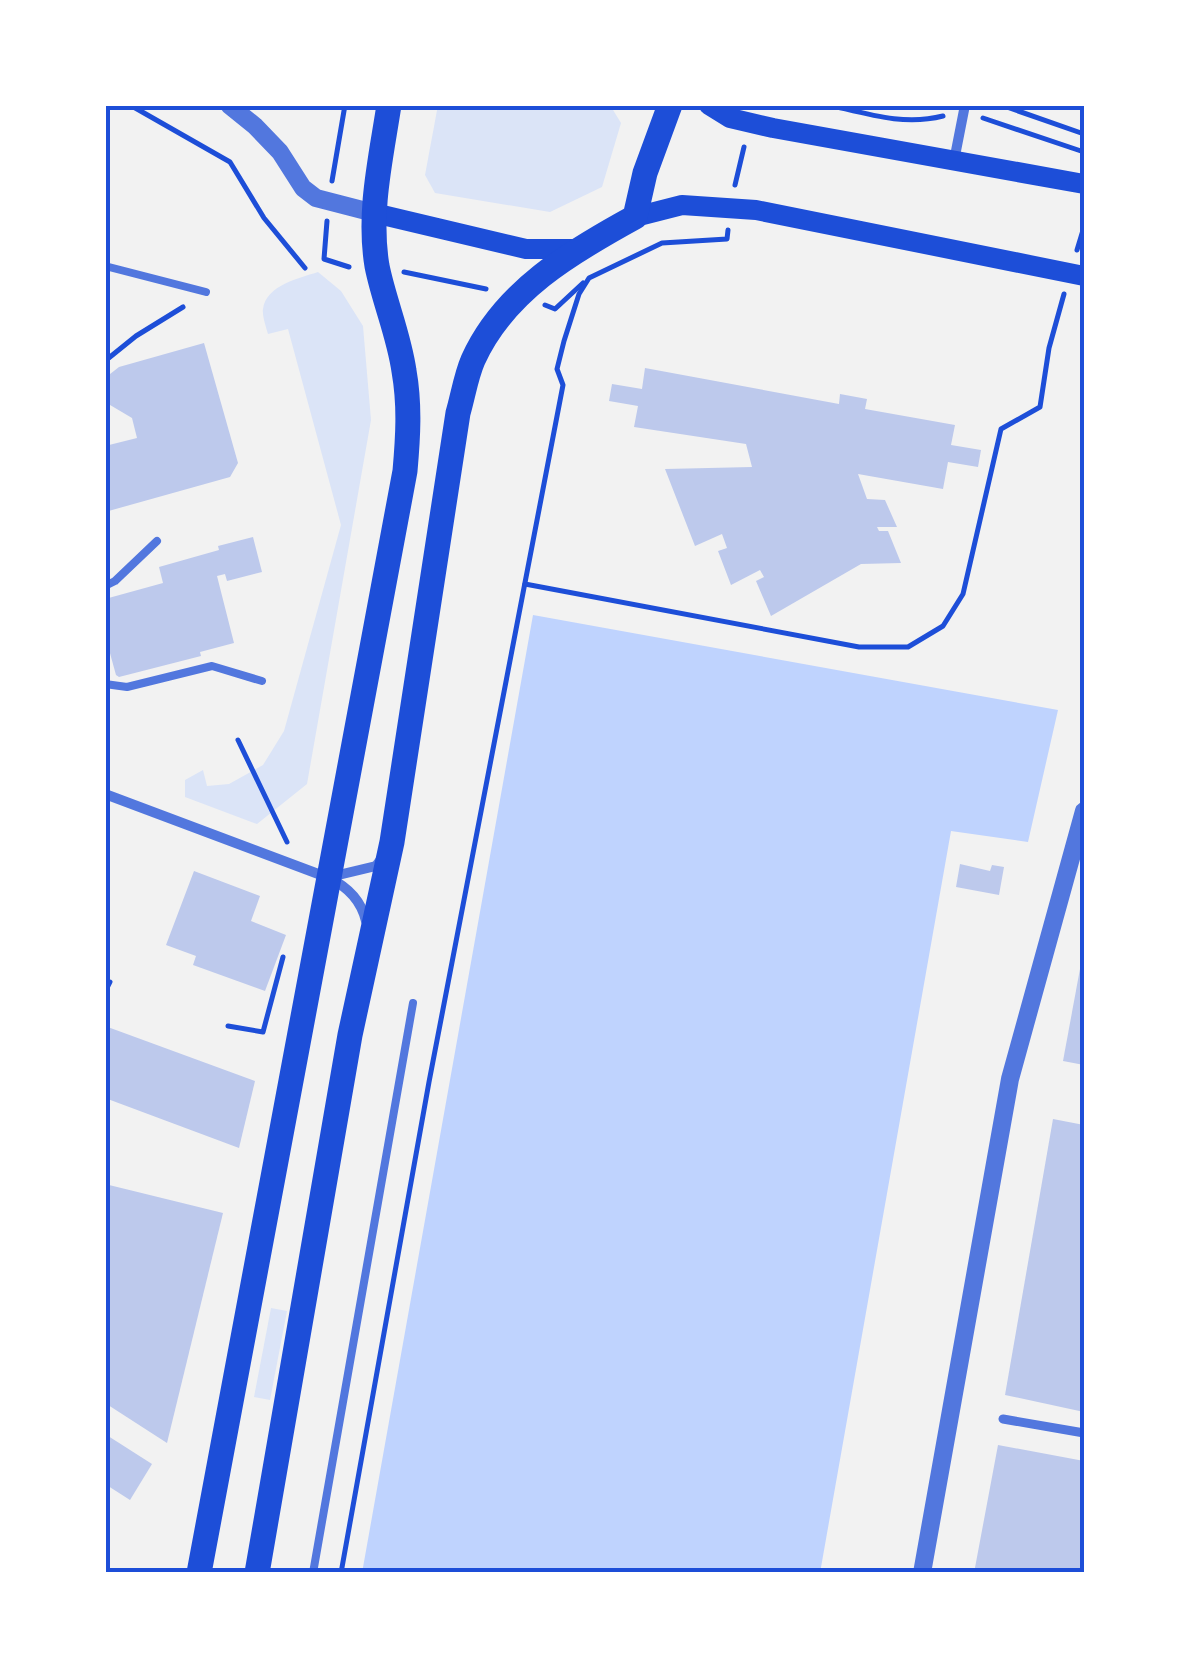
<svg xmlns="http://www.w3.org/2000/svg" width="1189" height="1678" viewBox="0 0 1189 1678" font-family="Cabin,sans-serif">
<rect width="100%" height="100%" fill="#f2f2f2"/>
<!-- green -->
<g fill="#dbe4f7">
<path d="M438,105h172l11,18 -19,64 -52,25 -115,-19 -10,-18z"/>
<path d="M318,272l23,19 22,35 8,94 -64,364 -50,40 -72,-27v-17l18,-10 4,16 22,-2 34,-19 21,-34 57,-206 -53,-196 -20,5c-2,-7 -6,-19 -5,-25 3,-24 37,-31 55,-37z"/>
<path d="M271,1308l16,3 -17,89 -16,-3z"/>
</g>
<!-- water -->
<path fill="#bfd3fe" d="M533,615l525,95 -30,132 -77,-11 -131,742h-458z"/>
<!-- building -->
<g fill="#bdc9ec">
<path d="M204,343l34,120 -8,14 -125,35v-66l32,-8 -5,-20 -27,-16v-24l14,-11z"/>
<path d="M645,368l194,36 1,-10 27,5 -2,10 90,16 -4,20 30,5 -3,17 -30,-5 -5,27 -85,-15 9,25 18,1 12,27h-20l2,4h9l13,32 -40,1 -90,52 -15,-35 8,-4 -4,-7 -29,15 -13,-34 9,-3 -5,-14 -27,12 -30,-77 87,-2 -6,-23 -112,-17 4,-21 -29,-5 3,-17 30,5z"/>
<path d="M253,537l9,35 -35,9 -2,-7 -8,2 17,67 -34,9 1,4 -82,21 -3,-2 -8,-29h-3v-47l58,-16 -4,-16 60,-17 -1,-4z"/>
<path d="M960,864l30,7 2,-6 12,2 -5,28 -43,-8z"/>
<path d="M194,871l66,25 -9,25 35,14 -21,56 -72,-26 3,-9 -30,-11z"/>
<path d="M1082,958l2,1v106l-21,-4z"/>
<path d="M105,1026l150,55 -16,67 -134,-50z"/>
<path d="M1053,1119l31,6v287l-79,-17z"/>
<path d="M105,1184l118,29 -56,230 -62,-40z"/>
<path d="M105,1434l47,30 -22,36 -25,-16z"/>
<path d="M998,1445l86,16v112h-110z"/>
</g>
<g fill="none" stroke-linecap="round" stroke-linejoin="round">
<!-- path -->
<g stroke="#1d4ed8" stroke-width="5">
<path d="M130,105l100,57 34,56 41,50"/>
<path d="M829,105c39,9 75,21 114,11"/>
<path d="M1001,105l83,29"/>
<path d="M983,118l101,34"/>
<path d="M332,181l13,-76"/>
<path d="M735,185l9,-38"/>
<path d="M327,221l-3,38 25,8"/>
<path d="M1077,250l7,-23"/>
<path d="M404,272l82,17"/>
<path d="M545,305l10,4 28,-26"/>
<path d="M105,361l31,-25 47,-29"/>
<path d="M525,584l334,63h49l35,-21 20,-32 38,-165 39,-22 9,-59 15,-54"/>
<path d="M238,740l49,102"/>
<path d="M105,992l5,-10"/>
<path d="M228,1026l35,6 20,-75"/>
<path d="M341,1573l88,-491 134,-697 -6,-16 7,-28 15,-47 10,-16 73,-35 65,-4 1,-9"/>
</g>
<!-- service -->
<g stroke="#5277de" stroke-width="8">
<path d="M105,266l101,26"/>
<path d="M105,586l10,-5 42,-40"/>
<path d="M105,684l22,3 85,-21 50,15"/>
<path d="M313,1573l100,-570"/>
</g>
<!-- pedestrian -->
<path stroke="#5277de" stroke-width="9" d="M1003,1419l81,14"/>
<!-- minor -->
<g stroke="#5277de" stroke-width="10">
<path d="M954,161l11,-56"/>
<path d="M105,794l224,84c19,9 32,22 37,43"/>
<path d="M330,877l46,-11 6,-8"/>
</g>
<!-- tertiary -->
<g stroke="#5277de" stroke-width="18">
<path d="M229,105l26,21 25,26 23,36 13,10 58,15"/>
<path d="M922,1573l88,-494 74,-268"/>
</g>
<!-- secondary -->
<g stroke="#1d4ed8" stroke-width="20">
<path d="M709,105l21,13 43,10 311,56"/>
<path d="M374,213l152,36h51"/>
<path d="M635,217l47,-12 74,5 328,66"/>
</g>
<!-- primary -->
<g stroke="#1d4ed8" stroke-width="25">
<path d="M199,1573l206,-1102c3,-34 5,-66 -1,-100 -5,-36 -20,-70 -27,-105 -9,-54 4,-108 12,-161"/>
<path d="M257,1573l93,-538 42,-193 66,-429c5,-17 8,-37 15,-53 31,-69 98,-108 162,-143l10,-44 25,-68"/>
</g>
</g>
<!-- border -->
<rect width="1189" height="1678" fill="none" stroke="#ffffff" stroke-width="215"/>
<rect x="108" y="108" width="974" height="1462" fill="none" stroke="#1d4ed8" stroke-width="4"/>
</svg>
